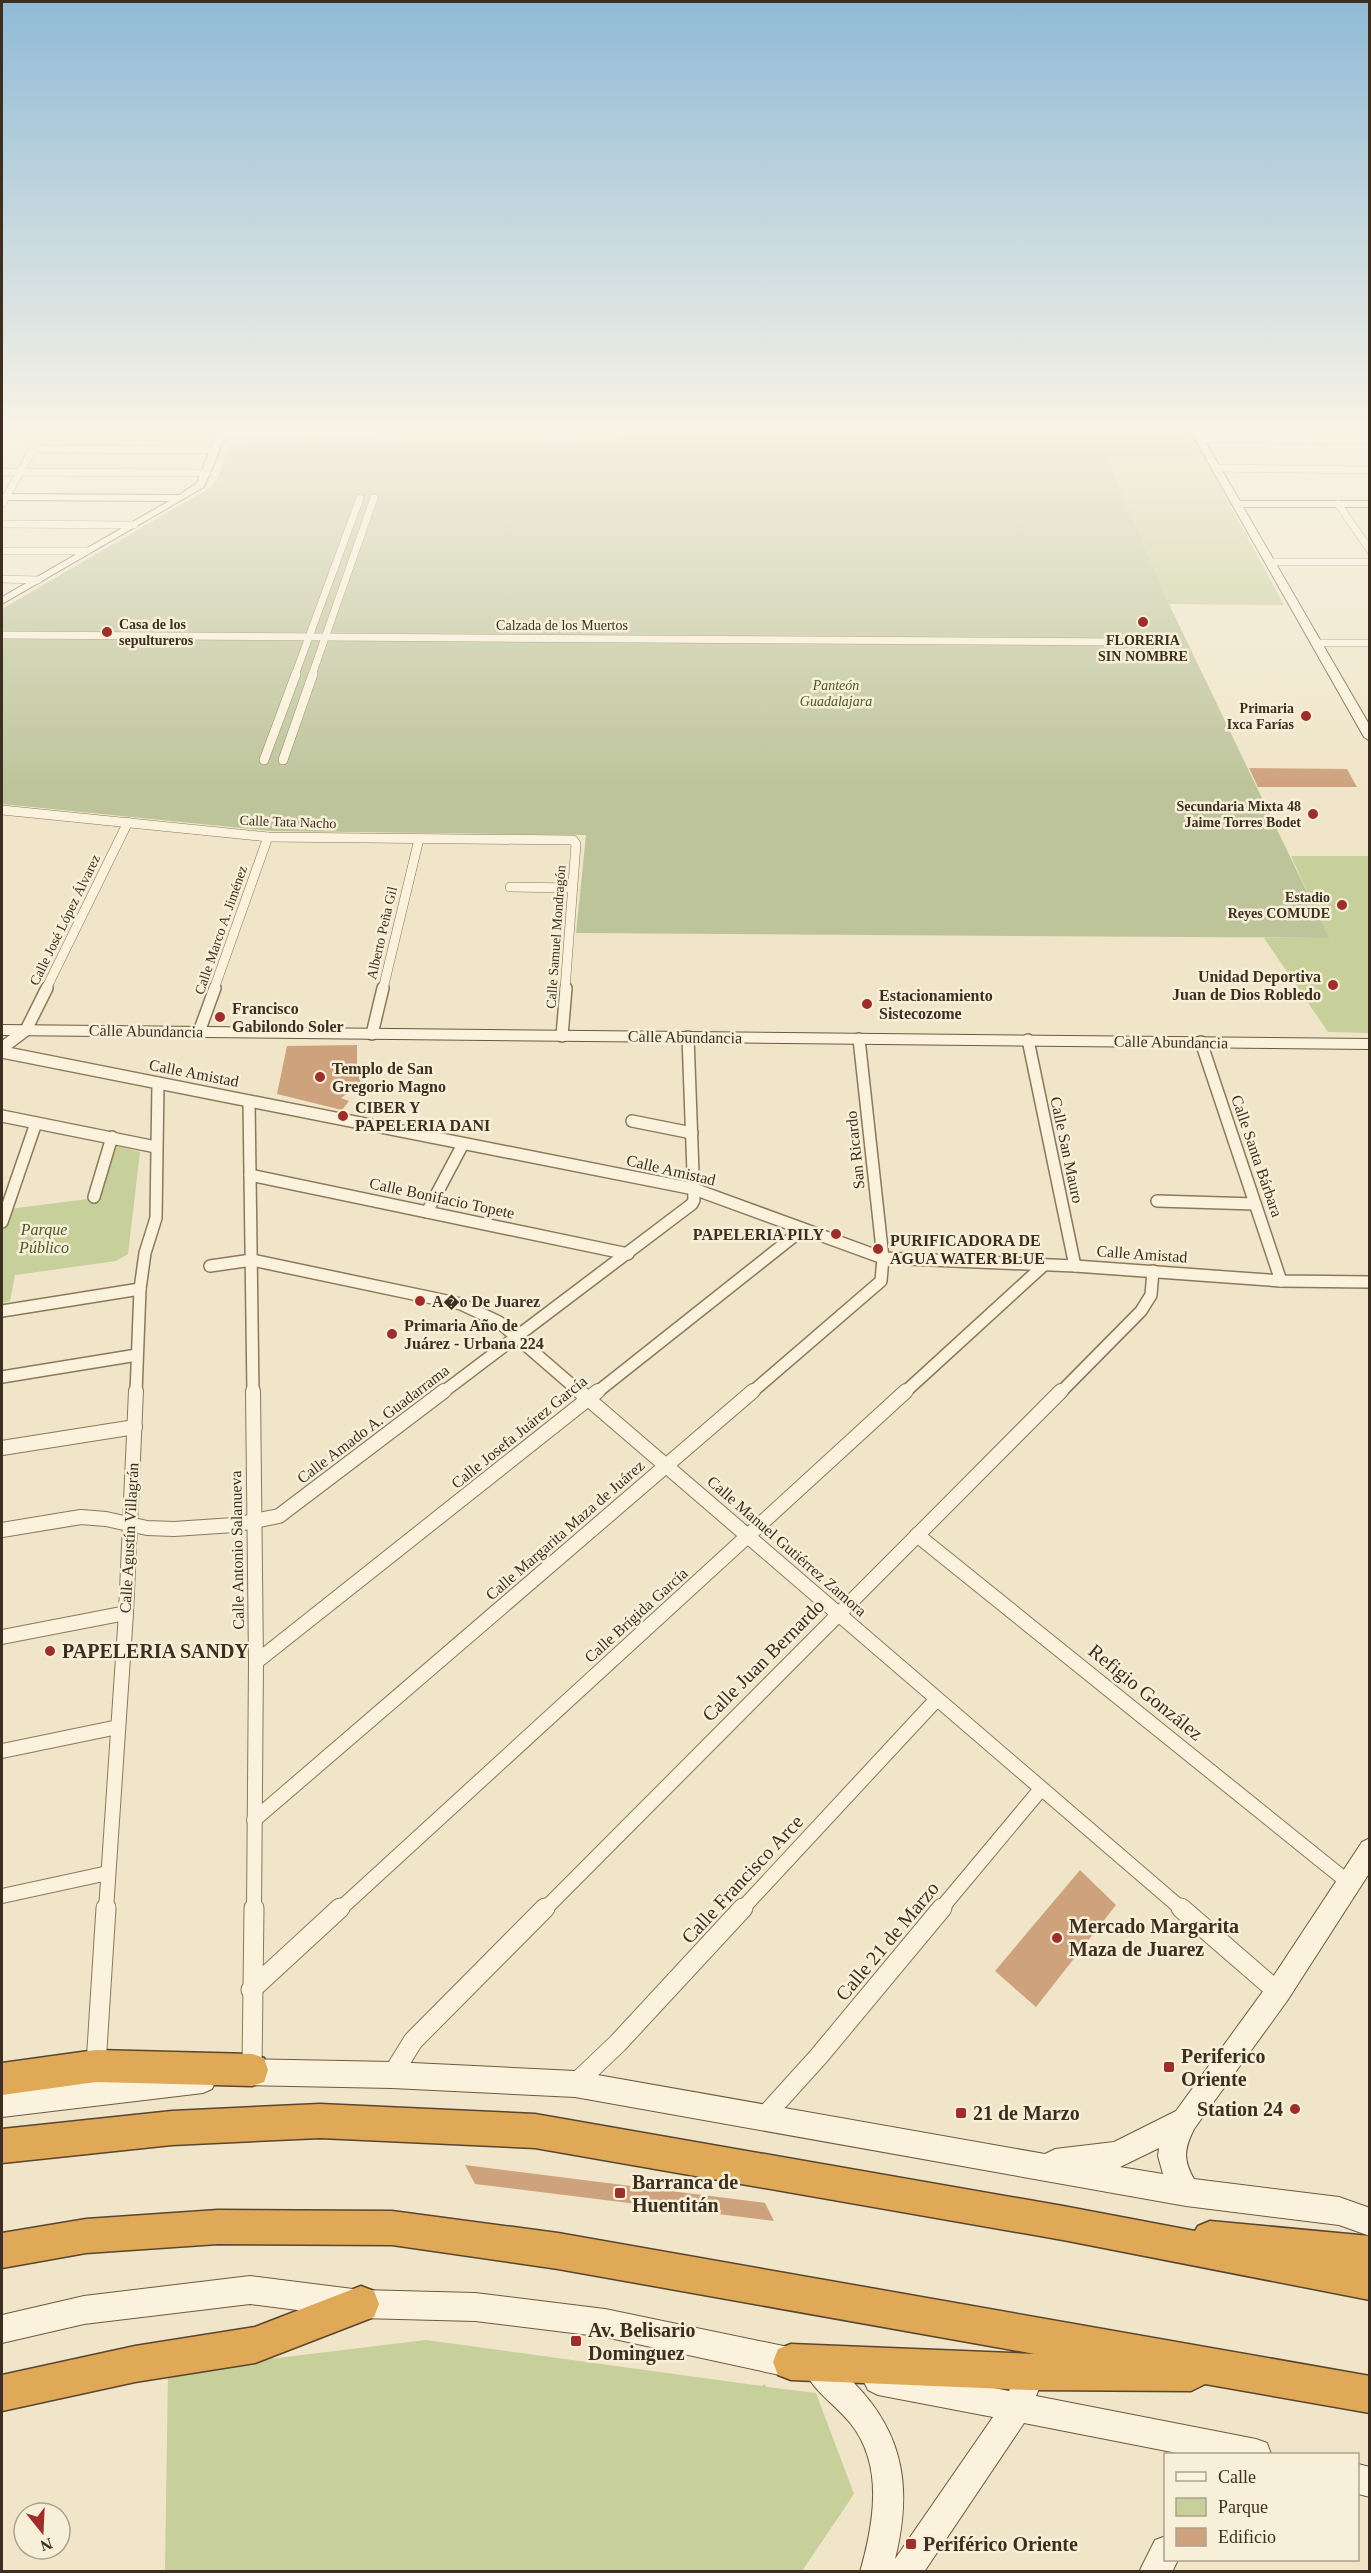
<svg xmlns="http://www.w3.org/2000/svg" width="1371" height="2573" viewBox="0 0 1371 2573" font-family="'Times New Roman',serif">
<rect width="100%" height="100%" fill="#f0e5c8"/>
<!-- green -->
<g fill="#c7cf9b">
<path d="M621,430h569l94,175 -115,-1 -64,-150 -486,-3z"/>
<path d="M1291,856h78v177l-41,-1 -64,-94h64z"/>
<path d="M112,1145l28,7 -12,102 -12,7 -101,14 -5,26 -8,2v-72l7,-22 87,-11z"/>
<path d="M426,2340l336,46 2,-2 3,3 49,6 38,101 -52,77 -637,1 3,-201z"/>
</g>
<!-- cemetery -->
<path fill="#bdc49a" d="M620,439l-1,12 486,3 64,150 160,334 -753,-5 10,-98 -315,-4 -269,-27v-195l209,-122 6,-7 12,-35z"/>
<!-- building -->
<g fill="#cea27d">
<path d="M1249,768l98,1 10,18h-99z"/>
<path d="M357,1045v25l4,14 -20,14 8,3 -7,9 -65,-16 10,-48z"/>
<path d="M1080,1870l36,35 -80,102 -41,-36z"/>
<path d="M465,2165l300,38 9,18 -299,-37z"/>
</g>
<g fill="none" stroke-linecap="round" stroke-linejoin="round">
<defs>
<g id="street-far4">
<path d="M221,435l356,-4"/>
<path d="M1199,438l171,3"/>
<path d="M33,449l182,1"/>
<path d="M1216,468l154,2"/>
<path d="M2,472l205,1"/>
<path d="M2,504l42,-74"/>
<path d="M1338,504l32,46"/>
<path d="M2,524l132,1"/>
<path d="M2,551h85"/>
<path d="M1270,562h100"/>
<path d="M2,579l36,1"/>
<path d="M2,635l1120,7"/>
<path d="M1316,643h54"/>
<path d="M295,675l65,-177"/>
<path d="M312,675l62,-177"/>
</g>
<g id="street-far3">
<path d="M264,760l32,-86"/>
<path d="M283,760l30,-86"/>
<path d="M2,810l266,27 305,3 3,4 -11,145"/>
<path d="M510,887l63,1"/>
<path d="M46,989l82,-167"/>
<path d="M214,989l54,-152"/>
<path d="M383,989l36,-150"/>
</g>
<g id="street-far2">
<path d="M199,1032l16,-44"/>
<path d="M372,1034l11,-46"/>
<path d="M562,1036l4,-48"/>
<path d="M1028,1040l47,226"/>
<path d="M1201,1042l80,239"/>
<path d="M2,1048l24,-18 21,-42"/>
<path d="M2,1052l692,137 189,69 192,8 206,15 89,1"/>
<path d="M249,1101l4,292"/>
<path d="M2,1116l154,31"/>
<path d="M632,1121l60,12"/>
<path d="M250,1175l378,79"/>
<path d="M94,1197l18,-60"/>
<path d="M1157,1201l98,3"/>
<path d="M427,1212l36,-68"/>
<path d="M2,1222l34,-99"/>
<path d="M210,1266l42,-6 209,44 38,18 82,71"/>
<path d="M2,1311l138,-22"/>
<path d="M2,1377l135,-22"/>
<path d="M136,1393l4,-104 5,-36 11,-35 2,-135"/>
<path d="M442,1393l250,-189 2,-4 -6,-163"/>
<path d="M596,1393l207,-164"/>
<path d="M751,1393l130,-112 2,-23 -24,-219"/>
<path d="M904,1393l140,-128"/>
<path d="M1060,1393l81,-82 10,-16 2,-24"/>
</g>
<g id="street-far1">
<path d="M253,1391l3,271 -2,248"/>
<path d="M579,1391l604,519"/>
<path d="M2,1448l133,-21"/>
<path d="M2,1530l79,-13 25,2 41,9 27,1 60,-4 45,-9 165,-125"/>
<path d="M917,1535l431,347"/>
<path d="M2,1637l124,-24"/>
<path d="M256,1662l342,-271"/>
<path d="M2,1751l116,-24"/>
<path d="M254,1820l499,-429"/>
<path d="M2,1896l106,-23"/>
<path d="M106,1910l20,-297 10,-222"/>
<path d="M339,1910l567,-519"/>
<path d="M544,1910l517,-519"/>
<path d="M741,1910l196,-211"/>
<path d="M940,1910l101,-121"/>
</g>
<g id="street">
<path d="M1181,1908l97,84"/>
<path d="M251,1990l89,-82"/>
<path d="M96,2065l10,-157"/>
<path d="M252,2069l2,-161"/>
<path d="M392,2075l21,-34 132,-133"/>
<path d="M576,2083l42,-40 125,-135"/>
<path d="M763,2118l56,-62 123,-148"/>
</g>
<g id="secondary">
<path d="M218,430h10l-24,57 -202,117v-7l167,-96 -167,-1v-6l177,1 18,-12z"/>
<path d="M1190,430h8l42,71h130v6h-127l127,219v15l-6,-4z"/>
<path d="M2,1025l1368,14v10l-1368,-14z"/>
<path d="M1370,1838v34l-83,129 -93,128c-10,20 -11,31 0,50l145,18 31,11v28l-31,-11 -153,-19 -611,-109 -183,-9 -148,-3 -9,-4 -4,-9 4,-9 9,-4 148,3 183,9 470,83 10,-5 59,-7 62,-31 93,-128 93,-141zM1159,2148l-1,8 5,18 -43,-7z"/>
<path d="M203,2067l9,4 4,9 -4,9 -9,4 -201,24v-26z"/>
<path d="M250,2276l111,14 114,3 130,16 193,40 10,5 2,3 9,-4c14,6 24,19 35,30 51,52 58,107 41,176l98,-142 -115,-22 -10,-5 -5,-10 5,-10 10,-5 131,26 12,-29 10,-5 10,5 5,10 -10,24 220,43 11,4 4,11h-89l-158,-31 -100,149h-64c14,-49 24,-106 -9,-148 -13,-17 -35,-31 -44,-49l-9,4 -193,-42 -130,-16 -114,-3 -111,-14 -166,20 -82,19v-28l82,-19z"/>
<path d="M1358,2464l12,3v30l-12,-3z"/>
<path d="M1166,2536v24h12l-6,12h-33l16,-32z"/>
</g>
<g id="highway">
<path d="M96,2050l156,4 12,4 4,12 -4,12 -12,4 -156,-4 -94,13v-32z"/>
<path d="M320,2104l215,10 528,92 132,25 3,-5 12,-5 160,15v64l-307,-60 -528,-92 -215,-10 -148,7 -170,18v-34l170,-18z"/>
<path d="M218,2210l174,1 166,22 812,143v37l-165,-29 -14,7 -160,-1 -240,-10 -13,-5 -5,-13 5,-13 13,-5 244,10 -477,-85 -166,-24 -174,-1 -132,9 -84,15v-35l84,-14z"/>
<path d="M361,2286l13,5 5,13 -5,13 -119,46 -120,19 -133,29v-36l133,-29 120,-19z"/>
</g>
</defs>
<!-- street-far4 casing -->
<use href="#street-far4" stroke="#8c785c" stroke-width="8"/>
<!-- street-far3 casing -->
<use href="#street-far3" stroke="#8c785c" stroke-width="10"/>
<!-- street-far2 casing -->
<use href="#street-far2" stroke="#8c785c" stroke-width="14"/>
<!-- street-far1 casing -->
<use href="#street-far1" stroke="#8c785c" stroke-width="16"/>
<!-- street casing -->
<use href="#street" stroke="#8c785c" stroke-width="21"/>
<!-- secondary casing -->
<use href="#secondary" stroke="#6e593f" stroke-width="2"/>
<!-- highway casing -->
<use href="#highway" stroke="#5a4530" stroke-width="3"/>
<!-- street-far4 -->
<use href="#street-far4" stroke="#faf2dc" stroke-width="7"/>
<!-- street-far3 -->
<use href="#street-far3" stroke="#faf2dc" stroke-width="9"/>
<!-- street-far2 -->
<use href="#street-far2" stroke="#faf2dc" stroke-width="11"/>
<!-- street-far1 -->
<use href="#street-far1" stroke="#faf2dc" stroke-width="14"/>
<!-- street -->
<use href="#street" stroke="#faf2dc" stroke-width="19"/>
<!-- secondary -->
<use href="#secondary" fill="#faf2dc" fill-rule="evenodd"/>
<!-- highway -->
<use href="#highway" fill="#dfa958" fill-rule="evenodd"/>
</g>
<!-- sky -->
<linearGradient id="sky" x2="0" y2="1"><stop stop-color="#8fbad7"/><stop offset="0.54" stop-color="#f8f3e6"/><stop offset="1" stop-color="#f8f3e6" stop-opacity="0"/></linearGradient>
<rect width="1371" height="790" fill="url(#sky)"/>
<!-- markers -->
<g fill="#9d2e2a" stroke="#f7efd8" stroke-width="2">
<circle cx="1143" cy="622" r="6"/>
<circle cx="107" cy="632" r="6"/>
<circle cx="1306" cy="716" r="6"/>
<circle cx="1313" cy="814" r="6"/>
<circle cx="1342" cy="905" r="6"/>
<circle cx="1333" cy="985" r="6"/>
<circle cx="867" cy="1004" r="6"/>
<circle cx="220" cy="1017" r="6"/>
<circle cx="320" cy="1077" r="6"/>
<circle cx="343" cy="1116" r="6"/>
<circle cx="836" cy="1234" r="6"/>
<circle cx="878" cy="1249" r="6"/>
<circle cx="420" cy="1301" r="6"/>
<circle cx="392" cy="1334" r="6"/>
<circle cx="50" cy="1651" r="6"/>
<circle cx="1057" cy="1938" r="6"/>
<rect x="1163" y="2061" width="12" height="12" rx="3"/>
<circle cx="1295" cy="2109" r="6"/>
<rect x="955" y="2107" width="12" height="12" rx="3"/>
<rect x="614" y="2187" width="12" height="12" rx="3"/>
<rect x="570" y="2335" width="12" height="12" rx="3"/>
<rect x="905" y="2538" width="12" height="12" rx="3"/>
</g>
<g text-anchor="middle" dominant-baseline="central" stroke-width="5" stroke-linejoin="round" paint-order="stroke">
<!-- far-poi labels -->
<g font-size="14" font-weight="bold" fill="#3c2f20" stroke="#f7efd8" text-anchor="end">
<text x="119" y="624" text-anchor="start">Casa de los<tspan x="119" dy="16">sepultureros</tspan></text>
<text x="1143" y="640" text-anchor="middle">FLORERIA<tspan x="1143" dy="16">SIN NOMBRE</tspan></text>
<text x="1294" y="708">Primaria<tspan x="1294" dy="16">Ixca Farías</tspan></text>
<text x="1301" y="806">Secundaria Mixta 48<tspan x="1301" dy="16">Jaime Torres Bodet</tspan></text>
<text x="1330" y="897">Estadio<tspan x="1330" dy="16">Reyes COMUDE</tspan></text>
</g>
<!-- far-street labels -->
<g font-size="14" fill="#3c2f20" stroke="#f7efd8">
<text x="562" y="625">Calzada de los Muertos</text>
<text transform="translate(288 822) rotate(2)">Calle Tata Nacho</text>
<text transform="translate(65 920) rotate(-64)">Calle José López Álvarez</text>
<text transform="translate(221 930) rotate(-71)">Calle Marco A. Jiménez</text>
<text transform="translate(382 933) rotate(-77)">Alberto Peña Gil</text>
<text transform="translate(556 937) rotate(-86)">Calle Samuel Mondragón</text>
</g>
<!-- far-park labels -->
<g font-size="14" font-style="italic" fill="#4a5926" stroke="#f7efd8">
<text x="836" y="685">Panteón<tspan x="836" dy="16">Guadalajara</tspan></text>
</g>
<!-- poi labels -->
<g font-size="16" font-weight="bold" fill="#3c2f20" stroke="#f7efd8" text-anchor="start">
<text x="1321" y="976" text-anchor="end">Unidad Deportiva<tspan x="1321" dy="18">Juan de Dios Robledo</tspan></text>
<text x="879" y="995">Estacionamiento<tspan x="879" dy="18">Sistecozome</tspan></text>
<text x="232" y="1008">Francisco<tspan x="232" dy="18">Gabilondo Soler</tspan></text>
<text x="332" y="1068">Templo de San<tspan x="332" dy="18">Gregorio Magno</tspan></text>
<text x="355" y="1107">CIBER Y<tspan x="355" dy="18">PAPELERIA DANI</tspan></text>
<text x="824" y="1234" text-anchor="end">PAPELERIA PILY</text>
<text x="890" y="1240">PURIFICADORA DE<tspan x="890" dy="18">AGUA WATER BLUE</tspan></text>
<text x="432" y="1301">A�o De Juarez</text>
<text x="404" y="1325">Primaria Año de<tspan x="404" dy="18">Juárez - Urbana 224</tspan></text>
</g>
<!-- street labels -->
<g font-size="16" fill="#3c2f20" stroke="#f7efd8">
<text transform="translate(146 1031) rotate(1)">Calle Abundancia</text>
<text transform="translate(685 1037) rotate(1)">Calle Abundancia</text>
<text transform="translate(1171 1042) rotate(1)">Calle Abundancia</text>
<text transform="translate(194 1073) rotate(11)">Calle Amistad</text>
<text transform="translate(855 1150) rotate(-96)">San Ricardo</text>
<text transform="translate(1067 1150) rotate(78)">Calle San Mauro</text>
<text transform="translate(1257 1156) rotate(71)">Calle Santa Bárbara</text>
<text transform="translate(671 1170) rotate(13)">Calle Amistad</text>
<text transform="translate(442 1198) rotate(12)">Calle Bonifacio Topete</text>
<text transform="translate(1142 1254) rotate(4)">Calle Amistad</text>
<text transform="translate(373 1424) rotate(-37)">Calle Amado A. Guadarrama</text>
<text transform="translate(519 1432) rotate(-39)">Calle Josefa Juárez García</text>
<text transform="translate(565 1530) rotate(-41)">Calle Margarita Maza de Juárez</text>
<text transform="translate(129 1538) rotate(-87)">Calle Agustín Villagrán</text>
<text transform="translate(787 1546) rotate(41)">Calle Manuel Gutiérrez Zamora</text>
<text transform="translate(237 1550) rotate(-91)">Calle Antonio Salanueva</text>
<text transform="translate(636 1615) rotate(-42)">Calle Brígida García</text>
</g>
<!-- park labels -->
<g font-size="16" font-style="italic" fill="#4a5926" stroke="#f7efd8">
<text x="44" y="1229">Parque<tspan x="44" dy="18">Público</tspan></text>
</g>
<!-- near-poi labels -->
<g font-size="20" font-weight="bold" fill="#3c2f20" stroke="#f7efd8" text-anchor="start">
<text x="62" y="1651">PAPELERIA SANDY</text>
<text x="1069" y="1926">Mercado Margarita<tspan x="1069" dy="23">Maza de Juarez</tspan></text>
<text x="1181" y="2056">Periferico<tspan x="1181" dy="23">Oriente</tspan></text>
<text x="1283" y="2109" text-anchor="end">Station 24</text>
<text x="973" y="2113">21 de Marzo</text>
<text x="632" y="2182">Barranca de<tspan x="632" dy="23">Huentitán</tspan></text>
<text x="588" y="2330">Av. Belisario<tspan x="588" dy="23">Dominguez</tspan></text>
<text x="923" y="2544">Periférico Oriente</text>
</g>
<!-- near-street labels -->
<g font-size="20" fill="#3c2f20" stroke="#f7efd8">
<text transform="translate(763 1660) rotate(-45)">Calle Juan Bernardo</text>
<text transform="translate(1146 1692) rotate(39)">Refigio González</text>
<text transform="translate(742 1879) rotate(-47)">Calle Francisco Arce</text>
<text transform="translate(887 1941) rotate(-50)">Calle 21 de Marzo</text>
</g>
</g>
<!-- border -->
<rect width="1371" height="2573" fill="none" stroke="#3c2f20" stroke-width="6"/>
<!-- legend -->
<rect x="1164" y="2453" width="195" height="108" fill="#f7efd8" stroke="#aca28e" stroke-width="1.5"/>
<rect x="1176" y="2472" width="30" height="9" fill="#faf2dc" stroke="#aca28e" stroke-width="1.5"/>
<text x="1218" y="2483" font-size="18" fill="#3c2f20">Calle</text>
<rect x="1176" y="2498" width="30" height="18" fill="#c7cf9b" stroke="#aca28e" stroke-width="1.5"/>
<text x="1218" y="2513" font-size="18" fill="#3c2f20">Parque</text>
<rect x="1176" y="2528" width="30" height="18" fill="#cea27d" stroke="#aca28e" stroke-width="1.5"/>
<text x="1218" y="2543" font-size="18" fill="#3c2f20">Edificio</text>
<!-- north arrow -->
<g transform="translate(42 2531) rotate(162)"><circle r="28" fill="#f7efd8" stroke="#aca28e" stroke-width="1.5"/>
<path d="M0-4.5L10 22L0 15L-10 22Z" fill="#9d2e2a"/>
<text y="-9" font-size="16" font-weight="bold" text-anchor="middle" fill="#3c2f20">N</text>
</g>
</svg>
